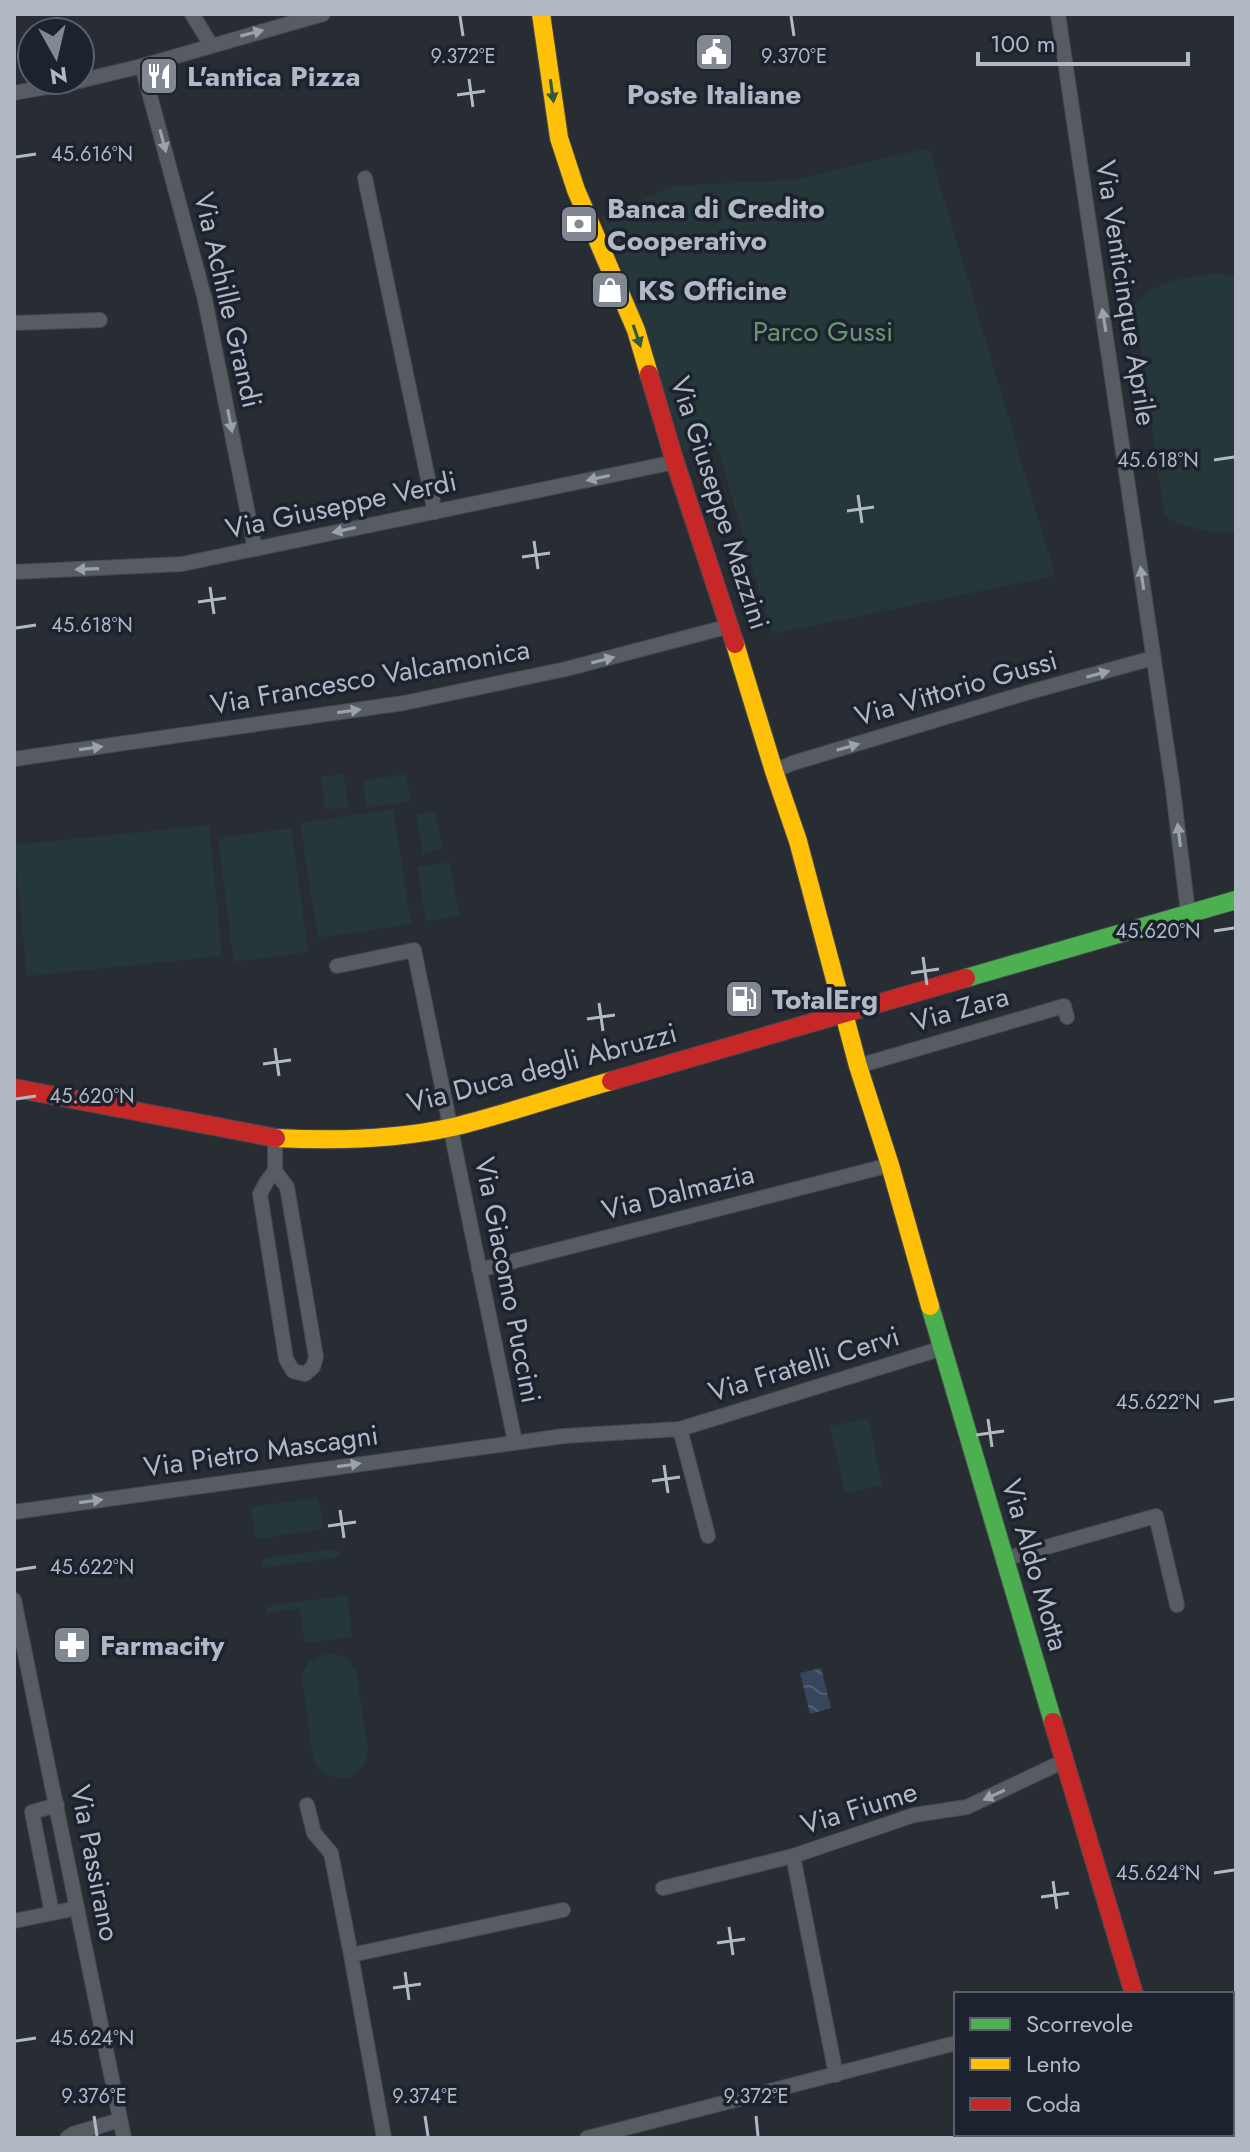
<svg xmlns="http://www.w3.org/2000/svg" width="1250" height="2152" viewBox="0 0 1250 2152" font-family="Jost,sans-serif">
<defs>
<pattern id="water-waves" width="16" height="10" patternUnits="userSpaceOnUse" patternTransform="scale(2)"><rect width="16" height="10" fill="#37465d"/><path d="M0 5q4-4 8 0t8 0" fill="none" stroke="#525f73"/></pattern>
</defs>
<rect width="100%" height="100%" fill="#282d34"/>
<!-- green -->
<g fill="#26373a">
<path d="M929,148l126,428 -283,58 -56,-192 -32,10 -53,-164 -30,-71 73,-31 119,-6z"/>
<path d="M1218,273l18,4v255c-26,1 -48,-2 -71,-15l-31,-212c25,-27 50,-27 84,-32z"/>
<path d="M344,774l4,33 -23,3 -4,-33z"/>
<path d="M406,774l4,27 -43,7 -5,-27z"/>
<path d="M393,809l18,115 -93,14 -18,-115z"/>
<path d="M435,811l7,38 -19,4 -7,-38z"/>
<path d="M209,825l13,131 -195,20 -13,-131z"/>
<path d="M291,828l17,124 -74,10 -16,-124z"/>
<path d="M450,862l9,54 -33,5 -9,-54z"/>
<path d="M868,1418l14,67 -37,8 -15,-67z"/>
<path d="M318,1498l6,27 -1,4 -67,10 -5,-32z"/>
<path d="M333,1549l7,2v6l-78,11v-5l5,-5z"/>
<path d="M348,1595l2,6 -2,1 4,35 -47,6 -5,-35 -33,5 -1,-7z"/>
<path d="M330,1653l16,5 10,12 12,80c-6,30 -24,34 -49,21l-6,-13 -11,-81c5,-17 11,-18 28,-24z"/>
</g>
<!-- water -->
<path fill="url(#water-waves)" d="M821,1668l10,40 -21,6 -10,-41z"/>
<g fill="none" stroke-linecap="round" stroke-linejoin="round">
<defs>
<g id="street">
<path d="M192,14l19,31"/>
<path d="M1058,14l114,768 16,130"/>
<path d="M142,66l63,234 50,249"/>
<path d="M14,93l61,-11 67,-16 181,-52"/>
<path d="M365,178l70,334"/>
<path d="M14,323l86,-3"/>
<path d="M14,572l168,-8 493,-102"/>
<path d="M14,759l390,-56 162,-34 164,-43"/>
<path d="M774,771l19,-8 233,-70 127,-35"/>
<path d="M337,966l77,-16 101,492"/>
<path d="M858,1066l206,-60 3,11"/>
<path d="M275,1138v33l12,16 29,170 -3,10 -8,7 -12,-3 -7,-12 -26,-165 7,-13 8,-10"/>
<path d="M479,1270l411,-105"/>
<path d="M680,1429l28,107"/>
<path d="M14,1512l550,-76 116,-7 263,-81"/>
<path d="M1004,1559l152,-43 21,89"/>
<path d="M14,1600l110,538"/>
<path d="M307,1805l7,28 17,20 20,102 33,183"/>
<path d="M793,1856l43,219"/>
<path d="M663,1888l130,-32 121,-41 53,-8 97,-46"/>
<path d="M52,1913l-20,-101 25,-7"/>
<path d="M14,1921l63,-13"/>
<path d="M351,1955l212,-45"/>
<path d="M67,2138l6,-4 47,-14"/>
<path d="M587,2138l369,-95"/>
</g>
<g id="fast">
<path d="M966,978l270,-78"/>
<path d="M930,1306l123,416"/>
</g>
<g id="slow">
<path d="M541,14l18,124 17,52 60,140 13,44"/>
<path d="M735,644l39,127 24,70 60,225 32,99 40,141"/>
<path d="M276,1138c56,3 122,1 177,-11 53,-13 105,-31 158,-46"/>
</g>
<g id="jam">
<path d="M649,374l26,88 60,182"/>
<path d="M611,1081l355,-103"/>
<path d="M14,1088l262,50"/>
<path d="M1053,1722l81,272"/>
<path d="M1175,2134l1,4"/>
</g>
</defs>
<!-- street casing -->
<use href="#street" stroke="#46494f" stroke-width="16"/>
<!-- fast casing -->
<use href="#fast" stroke="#46494f" stroke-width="20"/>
<!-- slow casing -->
<use href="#slow" stroke="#46494f" stroke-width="20"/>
<!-- jam casing -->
<use href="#jam" stroke="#46494f" stroke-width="20"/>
<!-- street -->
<use href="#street" stroke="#575b62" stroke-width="14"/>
<!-- fast -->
<use href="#fast" stroke="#4caf50" stroke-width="18"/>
<!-- slow -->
<use href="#slow" stroke="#ffc107" stroke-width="18"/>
<!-- jam -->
<use href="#jam" stroke="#c62828" stroke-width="18"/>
</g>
<!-- one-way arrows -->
<defs><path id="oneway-solid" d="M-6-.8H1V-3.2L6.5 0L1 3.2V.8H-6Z" transform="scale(2)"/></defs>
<g fill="#9aa2ac">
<use href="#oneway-solid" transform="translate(252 33) rotate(-15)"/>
<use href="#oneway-solid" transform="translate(163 141) rotate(75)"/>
<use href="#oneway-solid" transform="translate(1104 320) rotate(-99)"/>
<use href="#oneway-solid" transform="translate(230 421) rotate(79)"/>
<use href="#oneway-solid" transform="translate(598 478) rotate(168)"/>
<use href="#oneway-solid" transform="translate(344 530) rotate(168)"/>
<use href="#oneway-solid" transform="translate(87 569) rotate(178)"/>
<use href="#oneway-solid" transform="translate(1142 578) rotate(-98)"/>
<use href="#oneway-solid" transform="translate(603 660) rotate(-14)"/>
<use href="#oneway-solid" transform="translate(1098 674) rotate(-15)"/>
<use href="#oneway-solid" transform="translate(349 711) rotate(-8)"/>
<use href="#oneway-solid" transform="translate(848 747) rotate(-16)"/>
<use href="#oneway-solid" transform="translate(91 748) rotate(-8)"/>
<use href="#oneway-solid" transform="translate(1179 835) rotate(-97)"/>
<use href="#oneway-solid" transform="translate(349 1465) rotate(-8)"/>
<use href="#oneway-solid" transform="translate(91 1501) rotate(-8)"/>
<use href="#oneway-solid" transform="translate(994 1795) rotate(155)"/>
</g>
<g fill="#2f5b3c">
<use href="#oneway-solid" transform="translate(552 91) rotate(82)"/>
<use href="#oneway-solid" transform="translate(637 336) rotate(71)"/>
</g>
<!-- ticks -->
<path fill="none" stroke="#b1b9c5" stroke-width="3" d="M460,16l3,20M791,16l3,20M469,79l4,28M457,95l28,-4M16,157l20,-3M1214,460l20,-3M858,495l4,28M847,511l27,-4M534,541l4,28M522,557l28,-4M210,587l4,27M198,602l28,-4M16,628l20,-3M1214,931l20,-3M923,957l4,28M911,973l28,-4M599,1003l4,28M587,1019l28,-4M275,1048l4,28M263,1064l28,-4M16,1099l20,-3M1214,1402l20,-3M988,1419l4,28M976,1435l28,-4M664,1465l4,28M652,1481l28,-4M340,1510l4,28M328,1526l28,-4M16,1570l20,-3M1214,1873l20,-3M1053,1881l4,28M1041,1897l28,-4M729,1927l4,28M717,1943l28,-4M405,1972l4,28M393,1988l28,-4M16,2041l20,-3M94,2116l3,20M425,2116l3,20M756,2116l2,20"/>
<!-- icons -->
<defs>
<symbol id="civic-square" viewBox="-11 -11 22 22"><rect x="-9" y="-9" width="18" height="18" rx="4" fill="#818892" stroke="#1c232e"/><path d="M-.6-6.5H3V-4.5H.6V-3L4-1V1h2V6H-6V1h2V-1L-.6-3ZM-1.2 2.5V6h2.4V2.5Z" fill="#fff"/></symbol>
<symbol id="restaurant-square" viewBox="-11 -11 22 22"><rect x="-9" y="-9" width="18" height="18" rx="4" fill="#818892" stroke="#1c232e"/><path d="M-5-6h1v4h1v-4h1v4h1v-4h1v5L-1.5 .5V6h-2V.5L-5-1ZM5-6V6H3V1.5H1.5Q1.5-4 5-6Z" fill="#fff"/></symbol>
<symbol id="bank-square" viewBox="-11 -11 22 22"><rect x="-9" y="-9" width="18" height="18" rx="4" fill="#818892" stroke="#1c232e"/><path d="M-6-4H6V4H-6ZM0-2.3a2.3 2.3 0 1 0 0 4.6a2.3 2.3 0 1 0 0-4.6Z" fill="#fff"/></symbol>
<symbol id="shop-square" viewBox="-11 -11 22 22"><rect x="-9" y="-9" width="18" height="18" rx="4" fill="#818892" stroke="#1c232e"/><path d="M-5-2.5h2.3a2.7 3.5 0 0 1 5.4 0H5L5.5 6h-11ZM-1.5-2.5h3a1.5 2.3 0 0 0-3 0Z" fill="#fff"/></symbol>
<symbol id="fuel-square" viewBox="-11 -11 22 22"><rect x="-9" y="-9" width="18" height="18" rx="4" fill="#818892" stroke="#1c232e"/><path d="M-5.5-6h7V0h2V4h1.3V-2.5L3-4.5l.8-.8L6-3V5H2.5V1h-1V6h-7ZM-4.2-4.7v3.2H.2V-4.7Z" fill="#fff"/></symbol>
<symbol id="pharmacy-square" viewBox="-11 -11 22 22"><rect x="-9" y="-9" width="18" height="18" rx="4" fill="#818892" stroke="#1c232e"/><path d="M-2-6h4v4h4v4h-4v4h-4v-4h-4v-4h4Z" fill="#fff"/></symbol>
</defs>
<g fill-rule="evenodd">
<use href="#civic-square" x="692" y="30" width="44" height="44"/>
<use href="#restaurant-square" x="137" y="54" width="44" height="44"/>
<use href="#bank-square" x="557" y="202" width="44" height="44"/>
<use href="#shop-square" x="588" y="268" width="44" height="44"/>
<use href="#fuel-square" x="722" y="977" width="44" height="44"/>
<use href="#pharmacy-square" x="50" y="1623" width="44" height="44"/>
</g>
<g text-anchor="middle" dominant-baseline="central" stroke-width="7" stroke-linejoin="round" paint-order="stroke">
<!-- poi labels -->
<g font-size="28" font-weight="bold" fill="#b1b9c5" stroke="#1c232e" text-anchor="start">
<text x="187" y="76">L'antica Pizza</text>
<text x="714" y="94" text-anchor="middle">Poste Italiane</text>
<text x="607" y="208">Banca di Credito<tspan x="607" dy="32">Cooperativo</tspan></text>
<text x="638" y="290">KS Officine</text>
<text x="772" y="999">TotalErg</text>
<text x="100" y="1645">Farmacity</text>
</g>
<!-- street labels -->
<g font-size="28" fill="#b1b9c5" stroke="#1c232e">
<text transform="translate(1126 293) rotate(81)">Via Venticinque Aprile</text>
<text transform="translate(228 300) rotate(77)">Via Achille Grandi</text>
<text transform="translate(720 503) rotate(72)">Via Giuseppe Mazzini</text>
<text transform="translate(341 505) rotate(-12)">Via Giuseppe Verdi</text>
<text transform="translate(370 677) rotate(-10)">Via Francesco Valcamonica</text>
<text transform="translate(956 688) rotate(-16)">Via Vittorio Gussi</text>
<text transform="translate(960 1009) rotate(-16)">Via Zara</text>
<text transform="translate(542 1068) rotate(-15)">Via Duca degli Abruzzi</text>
<text transform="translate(678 1192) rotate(-14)">Via Dalmazia</text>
<text transform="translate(508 1280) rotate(79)">Via Giacomo Puccini</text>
<text transform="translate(804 1364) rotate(-17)">Via Fratelli Cervi</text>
<text transform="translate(261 1451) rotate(-8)">Via Pietro Mascagni</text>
<text transform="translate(1035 1565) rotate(74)">Via Aldo Motta</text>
<text transform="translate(859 1808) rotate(-17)">Via Fiume</text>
<text transform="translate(95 1863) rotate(79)">Via Passirano</text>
</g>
<!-- park labels -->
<g font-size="28" fill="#6a9574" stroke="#1c232e">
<text x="823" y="331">Parco Gussi</text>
</g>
</g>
<g font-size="20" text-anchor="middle" fill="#b1b9c5" stroke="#1c232e" stroke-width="7" stroke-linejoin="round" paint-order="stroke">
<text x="463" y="63">9.372°E</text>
<text x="794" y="63">9.370°E</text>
<text x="92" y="161">45.616°N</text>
<text x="1158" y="467">45.618°N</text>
<text x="92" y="632">45.618°N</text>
<text x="1158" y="938">45.620°N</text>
<text x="92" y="1103">45.620°N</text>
<text x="1158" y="1409">45.622°N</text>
<text x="92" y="1574">45.622°N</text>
<text x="1158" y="1880">45.624°N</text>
<text x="92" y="2045">45.624°N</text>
<text x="94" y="2103">9.376°E</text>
<text x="425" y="2103">9.374°E</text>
<text x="756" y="2103">9.372°E</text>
</g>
<!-- border -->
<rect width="1250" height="2152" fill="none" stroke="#b1b9c5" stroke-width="32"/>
<!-- legend -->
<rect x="954" y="1992" width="280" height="144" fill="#1c232e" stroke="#585f6a" stroke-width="2"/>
<rect x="970" y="2018" width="40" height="12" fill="#4caf50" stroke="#585f6a" stroke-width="2"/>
<text x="1026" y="2032" font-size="24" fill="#b1b9c5">Scorrevole</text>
<rect x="970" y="2058" width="40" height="12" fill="#ffc107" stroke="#585f6a" stroke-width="2"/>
<text x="1026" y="2072" font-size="24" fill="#b1b9c5">Lento</text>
<rect x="970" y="2098" width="40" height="12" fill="#c62828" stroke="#585f6a" stroke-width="2"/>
<text x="1026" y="2112" font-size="24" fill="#b1b9c5">Coda</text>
<!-- north arrow -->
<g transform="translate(56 56) rotate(172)"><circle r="38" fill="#1c232e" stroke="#585f6a" stroke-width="2"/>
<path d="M0-6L14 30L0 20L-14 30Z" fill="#818892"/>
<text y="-12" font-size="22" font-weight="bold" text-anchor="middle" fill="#b1b9c5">N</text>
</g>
<!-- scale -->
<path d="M978 52v12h210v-12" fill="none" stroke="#b1b9c5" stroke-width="4"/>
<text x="990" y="52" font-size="24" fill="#b1b9c5" stroke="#1c232e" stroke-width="6" paint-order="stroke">100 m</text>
</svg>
